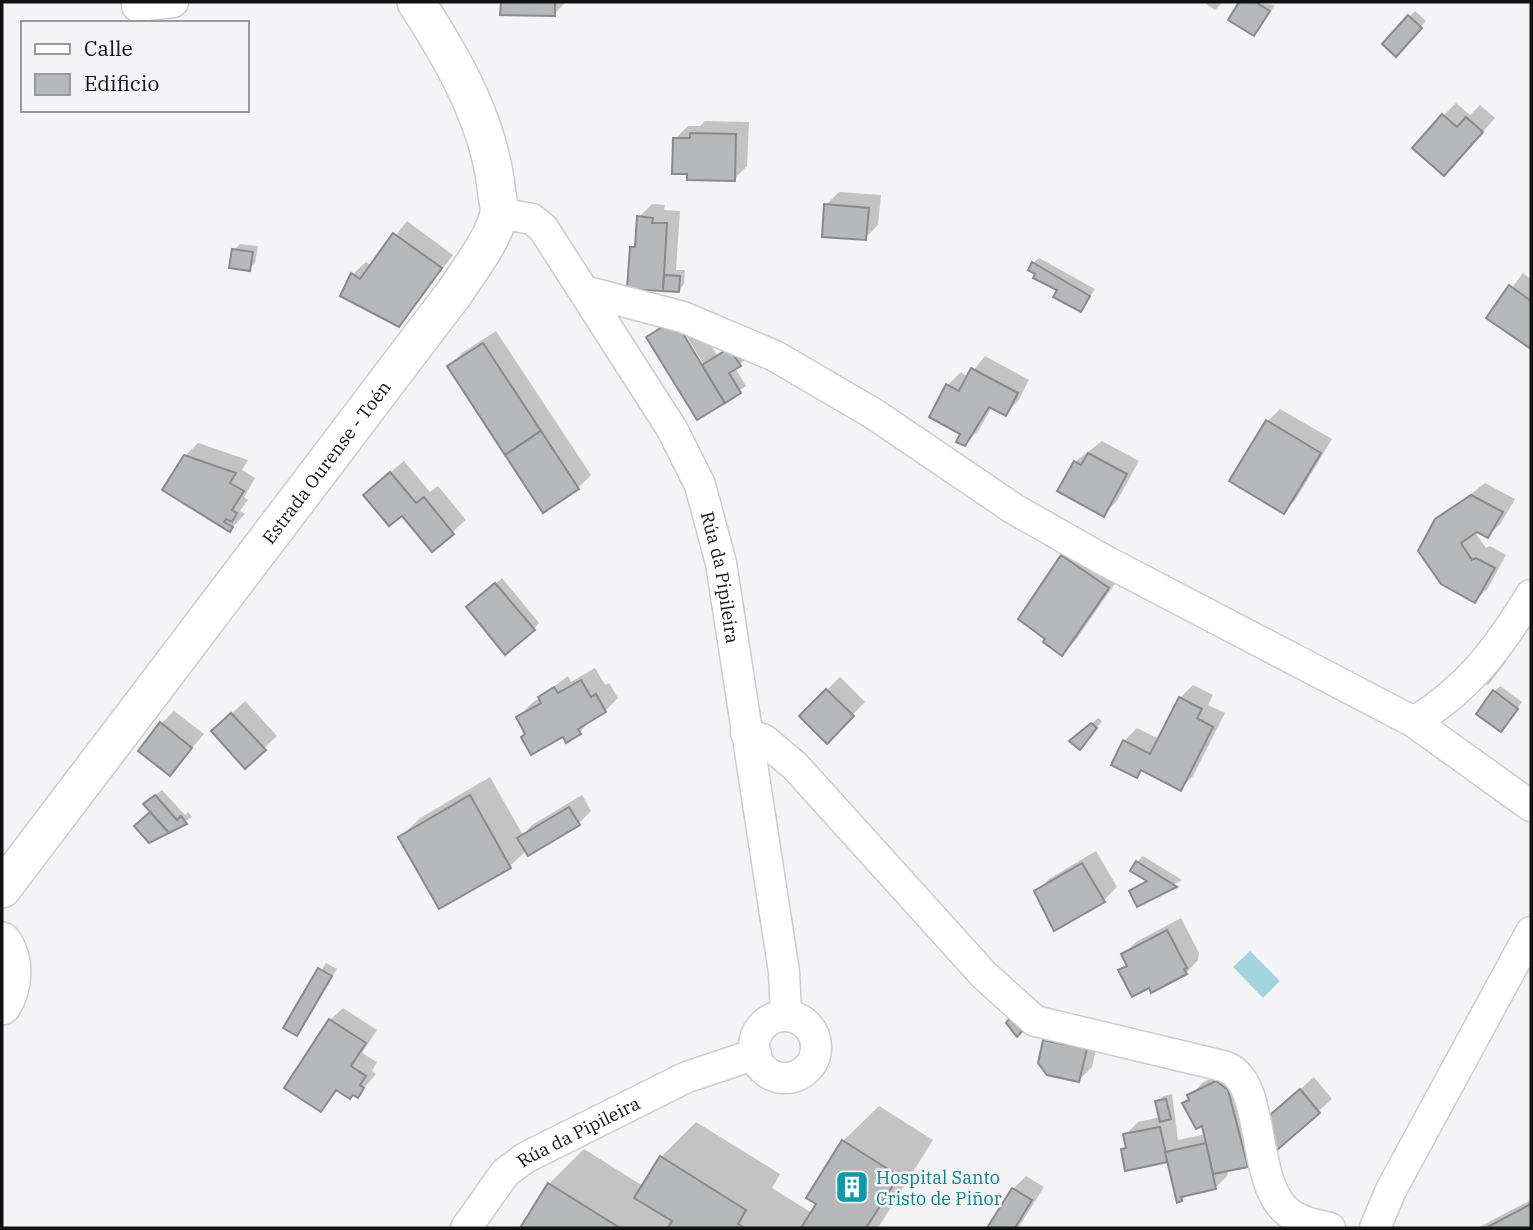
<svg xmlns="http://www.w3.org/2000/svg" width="1533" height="1230" viewBox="0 0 1533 1230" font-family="'IBM Plex Serif',serif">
<rect width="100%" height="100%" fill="#f4f4f6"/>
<!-- water -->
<path fill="#a1d4df" d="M1250,951l30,30 -17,17 -30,-31z"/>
<!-- shadow -->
<g fill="#0003" fill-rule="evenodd">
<path d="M503,2h63l-12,12 -52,-1z"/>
<path d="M1203,2h20l-8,8z"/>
<path d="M1241,2l34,3 -21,29 -24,-15z"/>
<path d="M1415,11l11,10 -30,33 -12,-10z"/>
<path d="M1456,103l14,12 10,-10 15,13 -38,43 -14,-45z"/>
<path d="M705,121l44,1 -2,44 -13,13 -59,-40 13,-13h12z"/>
<path d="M839,192l42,3 -3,30 -13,13 -39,-33z"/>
<path d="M652,204l13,1 -1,5 16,1 -4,59h9l-1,14 -6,7 -49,-4 2,-39 6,-5 2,-26z"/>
<path d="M407,221l46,34 -54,70 -46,-51 13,-12 6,4z"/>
<path d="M240,244l18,2 -3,17 -6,6 -15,-19z"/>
<path d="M1039,258l56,31 -14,21 -48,-47z"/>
<path d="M1523,273l8,6v68l-42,-29z"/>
<path d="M683,311l9,4 25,40 19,-12 10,16 -11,9 11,18 -49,32 -49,-81 13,-12zM676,319l28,46 -2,3 -29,-47z"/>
<path d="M496,331l95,144 -13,13 -128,-122 12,-13z"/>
<path d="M985,356l44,24 -11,21 -13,13 -13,-7 -14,24 -13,13 -17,-59 13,-13 7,5z"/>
<path d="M1280,409l52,30 -36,60 -12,13 -17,-90z"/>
<path d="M1102,441l37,20 -22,40 -13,13 -29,-52z"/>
<path d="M198,443l50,17 -6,10 13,8 -11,19 4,3 -8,11 5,3 -15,16 -66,-40 21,-34z"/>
<path d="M404,461l26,31 8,-6 28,34 -34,30 -53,-68z"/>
<path d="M1485,483l30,16 -14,24 -13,13 -14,-5 12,17 4,-2 16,9 -18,33 -13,13 -38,-80z"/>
<path d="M1076,544l45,31 -46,66 -13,13 1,-98z"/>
<path d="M502,578l37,45 -5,6 -60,-27z"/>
<path d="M1501,658l5,4 -18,23 -5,-4z"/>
<path d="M595,668l10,17 4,-2 9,15 -13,13 -13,7 -12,14 -53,1 -9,-16 13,-13 37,-28 3,6z"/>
<path d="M840,677l25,25 -38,39 -26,-25z"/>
<path d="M1193,685l20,10 -5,10 17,8 -32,63 -13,13 -37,-20 -6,7 -13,-35 13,-13 22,11 21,-41z"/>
<path d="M1500,686l22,16 -16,22 -12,-32z"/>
<path d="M245,701l32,35 -13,12 -38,-29z"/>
<path d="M174,711l30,23 -34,40 -9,-50z"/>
<path d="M1098,718l4,3 -16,20 -8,-5z"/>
<path d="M490,777l33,58 9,-10 50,-30 9,16 -13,13 -51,26 -17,16 -70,41 -40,-70 20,-19z"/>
<path d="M162,790l23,25 3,-3 4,5 -42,23 -14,-14 16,-15 -1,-13z"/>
<path d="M1096,851l21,36 -13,13 -68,-8 13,-13z"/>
<path d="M1143,856l39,24 -44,25 -7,-14 17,-12 -11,-17z"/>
<path d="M1181,918l18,35 -1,7 -12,13 -36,13 -30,-15 8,-8 -5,-8 13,-13z"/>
<path d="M326,963l11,6 -41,65 -11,-6z"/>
<path d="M343,1008l34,22 -15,23 15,9 -5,9 4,3 -19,22 -18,-7 -18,21 9,-90z"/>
<path d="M1057,1028l42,8 -7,31 -13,13 -35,-39z"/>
<path d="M1230,1069l30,83 -13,13 -20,5 1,5 -13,13 -27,6 -6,6 -13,-40 -46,-10 4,-5 -2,-10 13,-13 22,-5 -3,-15 6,-6 9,-2 6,46 28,-6 -3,-11 -19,-19 18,-21z"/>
<path d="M1314,1077l18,22 -60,54 -7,-32z"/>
<path d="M879,1106l54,34 -55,88h-356l27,-44 35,-35 59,37 18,-29 35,-35 84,52 -8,14 40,25 31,-72z"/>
<path d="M1026,1176l18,11 -26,41h-29l24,-39z"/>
<path d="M1531,1200v28h-51l1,-2z"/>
</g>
<!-- building -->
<g fill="#b7b8ba" stroke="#8a8a8c" stroke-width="2">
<path d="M501,2h54v14l-55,-1z"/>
<path d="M1239,2h16l15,9 -16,25 -26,-16z"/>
<path d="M1408,15l14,13 -26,29 -14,-13z"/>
<path d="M1442,114l15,13 9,-10 17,15 -39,44 -32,-28z"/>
<path d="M690,133l46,1 -1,47 -48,-1v-6h-15l1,-36h17z"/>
<path d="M824,204l45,4 -3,32 -44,-3z"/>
<path d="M637,216l16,2 -1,5h15l-4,68 -36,-2 3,-42h5z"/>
<path d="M393,233l49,35 -43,59 -59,-31 11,-23 9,6z"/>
<path d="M232,249l21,3 -3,19 -21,-3z"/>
<path d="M1032,262l58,34 -9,16 -28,-15 4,-7 -24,-12 2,-4 -7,-4z"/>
<path d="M664,275l16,1 -1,16 -16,-1z"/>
<path d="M1509,285l22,16v48l-45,-31z"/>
<path d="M669,323l10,4 46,76 -28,17 -51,-83z"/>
<path d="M483,343l58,88 -36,24 -58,-89z"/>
<path d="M729,348l12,18 -12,7 12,20 -16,10 -23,-38z"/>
<path d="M971,368l47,25 -12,23 -17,-9 -24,39 -9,-4 4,-8 -31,-17 17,-33 13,7z"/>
<path d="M1266,420l55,33 -37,61 -55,-33z"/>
<path d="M541,431l38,58 -36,24 -38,-58z"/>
<path d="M1088,453l39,21 -23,43 -47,-26 17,-30 7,4z"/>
<path d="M184,455l52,18 -6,10 14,8 -12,19 5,3 -5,9 -6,-3 -2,3 9,5 -3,5 -68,-42z"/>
<path d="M390,472l26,31 8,-6 30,37 -22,18 -30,-36 -13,10 -26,-31z"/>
<path d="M1471,495l32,17 -15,26 -11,-6 -16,11 11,17 4,-2 19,10 -20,35 -34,-19 -23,-33 17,-32z"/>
<path d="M1061,555l48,33 -47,68 -19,-14 2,-3 -27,-20z"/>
<path d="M495,583l40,47 -30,25 -39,-48z"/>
<path d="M581,680l10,17 5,-3 10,18 -28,17 3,5 -15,9 -3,-6 -32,18 -10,-18 4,-3 -9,-17 25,-14 -3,-6 16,-10 4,6z"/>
<path d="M826,689l28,27 -27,28 -28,-28z"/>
<path d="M1493,690l25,19 -17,23 -25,-18z"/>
<path d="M1179,697l23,12 -5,9 16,9 -32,64 -40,-21 -4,8 -26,-13 12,-25 27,14z"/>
<path d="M231,713l35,37 -21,19 -34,-38z"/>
<path d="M160,722l32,26 -22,28 -32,-25z"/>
<path d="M1091,723l6,5 -17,22 -11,-9z"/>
<path d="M155,795l22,25 4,-4 6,8 -18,9 -26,-29z"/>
<path d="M470,795l41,73 -72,41 -41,-72z"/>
<path d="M569,807l11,18 -52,31 -11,-18z"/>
<path d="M150,812l19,21 -20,10 -15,-17z"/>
<path d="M1136,861l41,26 -40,20 -8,-16 18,-10 -17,-10z"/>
<path d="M1082,863l23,39 -51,29 -20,-40z"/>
<path d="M1167,930l20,38 -3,1 3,5 -36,19 -2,-5 -17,9 -14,-27 9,-4 -6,-12z"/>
<path d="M318,968l14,8 -35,60 -14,-8z"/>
<path d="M1012,1015l15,11 -10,11 -11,-14z"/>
<path d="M329,1019l37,24 -15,23 15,10 -6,9 4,3 -6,10 -5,-3 -3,4 -14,-9 -15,22 -37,-24z"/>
<path d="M1043,1040l44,9 -8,33 -32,-7 -9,-12z"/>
<path d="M1216,1081l12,9 20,77 -35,7 -11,-48 -6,3 -14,-26 7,-3 -2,-5z"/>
<path d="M1300,1089l20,24 -50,43 -7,-35z"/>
<path d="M1166,1099l5,20 -11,3 -5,-21z"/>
<path d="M1160,1127l8,35 -43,9 -4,-22 5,-1 -3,-14z"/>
<path d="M842,1140l57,36 -33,52h-65l15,-24 -10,-6z"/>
<path d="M1206,1143l10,46 -35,8 1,4 -5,2 -12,-51z"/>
<path d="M660,1156l86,54 -8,14 7,4h-77l4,-7 -38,-23z"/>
<path d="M548,1183l72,45h-100z"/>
<path d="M1012,1188l20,12 -17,28h-28z"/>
<path d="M1531,1204v24h-45z"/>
</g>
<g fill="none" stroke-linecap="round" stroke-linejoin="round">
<defs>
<g id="minor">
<path d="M137,6l36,-4"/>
<path id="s1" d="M499,213l33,6 11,9 129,201 28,56 21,78 63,409 2,44"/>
<path d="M584,291l99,26 92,39 99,58 140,95 88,50 312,163 117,84"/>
<path d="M1414,722c55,-34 83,-72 117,-127"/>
<path d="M746,733l18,7 31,26 189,209 51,46 188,45c46,13 25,116 66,147 11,9 27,12 41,15"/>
<circle cx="785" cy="1047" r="31"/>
<path id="s2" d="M466,1228l39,-55 20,-15 162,-81 69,-23"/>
<path d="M1375,1228l16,-38 140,-258"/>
</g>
<g id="tertiary">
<path id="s3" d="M2,889l453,-597c13,-20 40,-55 44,-79 1,-8 -3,-19 -3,-27 -8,-66 -44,-129 -80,-184"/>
<path d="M2,941c14,19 12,46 0,65"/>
</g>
</defs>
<!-- minor casing -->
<use href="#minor" stroke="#cbccce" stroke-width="33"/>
<!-- tertiary casing -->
<use href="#tertiary" stroke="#cbccce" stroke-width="40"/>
<!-- minor -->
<use href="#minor" stroke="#fff" stroke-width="30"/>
<!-- tertiary -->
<use href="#tertiary" stroke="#fff" stroke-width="37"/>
</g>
<!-- icons -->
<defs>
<symbol id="building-square" viewBox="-11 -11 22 22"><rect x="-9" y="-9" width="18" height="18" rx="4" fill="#0f9aa8" stroke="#f4f4f6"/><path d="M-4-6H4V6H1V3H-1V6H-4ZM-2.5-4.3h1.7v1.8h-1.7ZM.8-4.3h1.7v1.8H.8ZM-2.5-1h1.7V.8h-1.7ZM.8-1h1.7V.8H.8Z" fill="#fff"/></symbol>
</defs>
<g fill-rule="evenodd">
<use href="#building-square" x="833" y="1168" width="38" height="38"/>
</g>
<g text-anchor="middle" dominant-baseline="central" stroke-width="5" stroke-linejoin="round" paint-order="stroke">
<!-- street labels -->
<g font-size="18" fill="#111212" stroke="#f4f4f6">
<text stroke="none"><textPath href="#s3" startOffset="536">Estrada Ourense - Toén</textPath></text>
<text stroke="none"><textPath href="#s1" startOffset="444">Rúa da Pipileira</textPath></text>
<text stroke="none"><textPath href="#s2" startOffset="152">Rúa da Pipileira</textPath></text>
</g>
<!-- culture labels -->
<g font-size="18" fill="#0d838f" stroke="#f4f4f6" text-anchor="start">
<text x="876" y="1177">Hospital Santo<tspan x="876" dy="21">Cristo de Piñor</tspan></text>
</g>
</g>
<!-- border -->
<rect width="1533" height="1230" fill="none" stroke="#111212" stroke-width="7"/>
<!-- legend -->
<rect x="21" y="21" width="228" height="91" fill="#f4f4f6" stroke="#999a9b" stroke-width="2"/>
<rect x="35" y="44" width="35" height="10" fill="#ffffff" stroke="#999a9b" stroke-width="2"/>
<text x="84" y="56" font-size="21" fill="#111212">Calle</text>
<rect x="35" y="74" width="35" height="21" fill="#b7b8ba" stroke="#999a9b" stroke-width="2"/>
<text x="84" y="91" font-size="21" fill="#111212">Edificio</text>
</svg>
